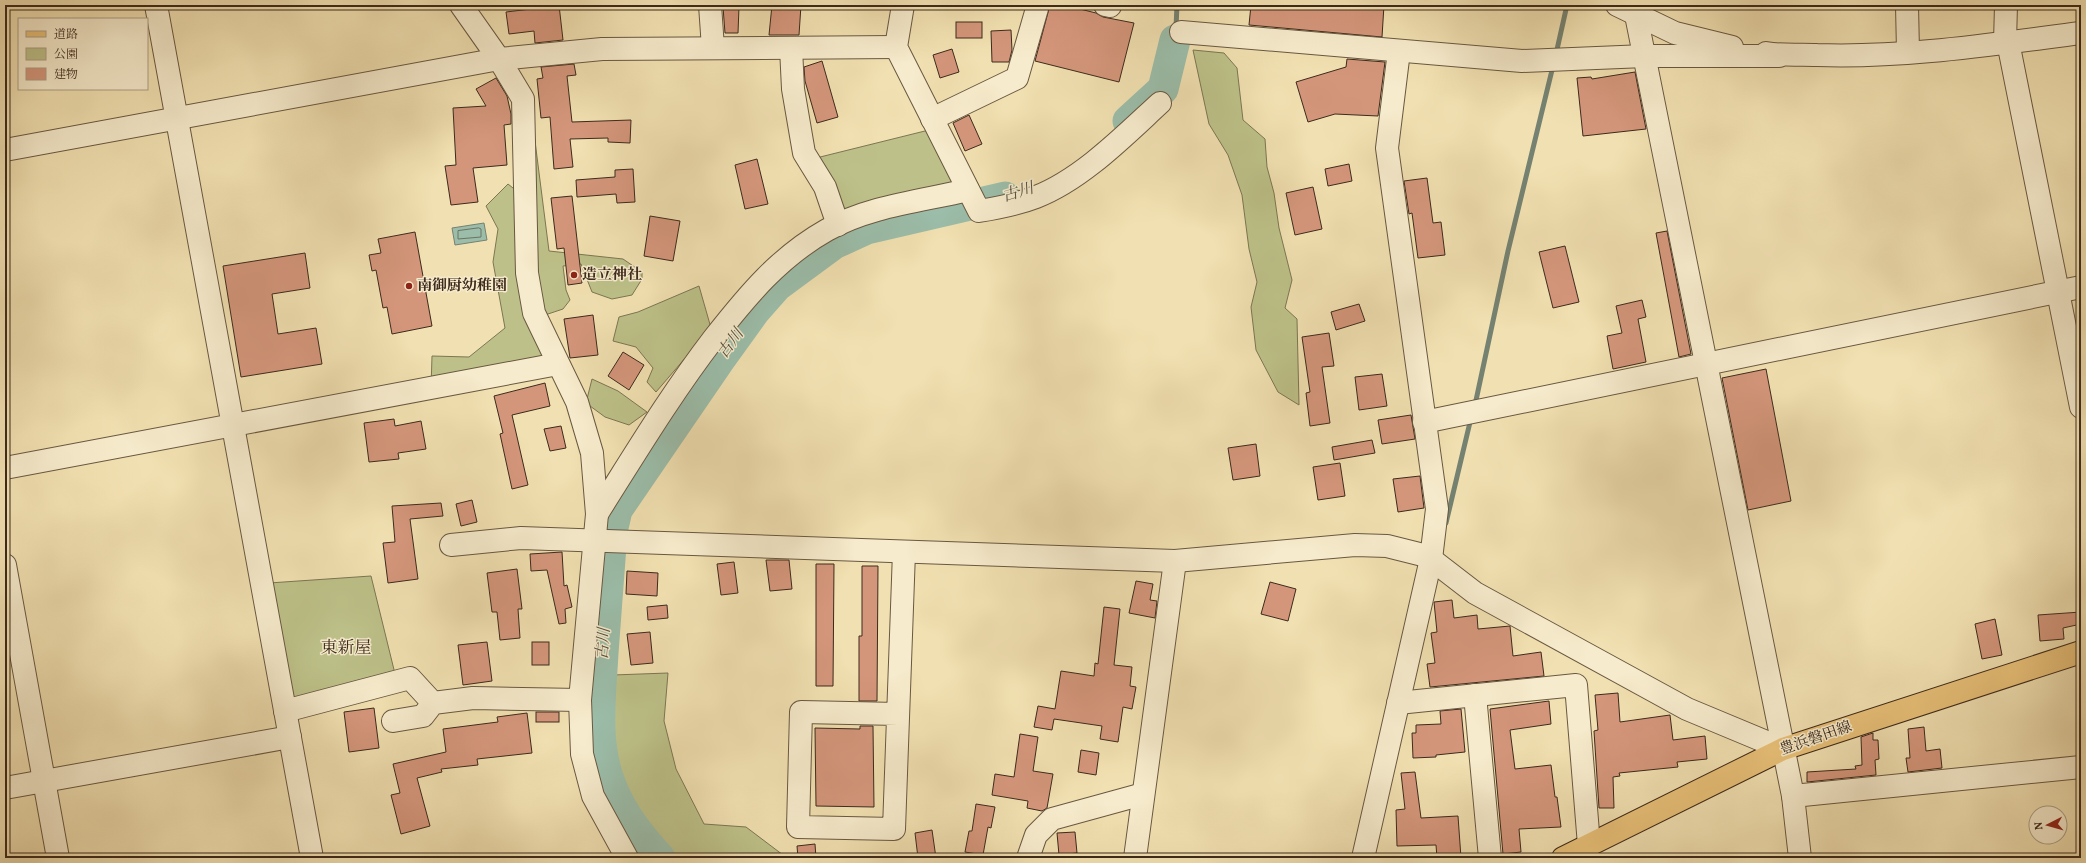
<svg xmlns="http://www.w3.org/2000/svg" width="2086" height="863" viewBox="0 0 2086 863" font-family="Vollkorn,'Noto Serif JP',serif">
<rect width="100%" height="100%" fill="#f1e0b1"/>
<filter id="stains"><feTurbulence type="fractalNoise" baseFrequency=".005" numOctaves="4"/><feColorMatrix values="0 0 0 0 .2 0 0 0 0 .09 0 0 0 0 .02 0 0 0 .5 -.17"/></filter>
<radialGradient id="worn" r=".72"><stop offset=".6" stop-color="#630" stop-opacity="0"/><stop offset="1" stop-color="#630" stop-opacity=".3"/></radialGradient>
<!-- green -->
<g fill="#bdc189" stroke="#7c7652">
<path d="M1193,50l31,3 13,15 6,52 22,19 2,28 7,26 5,35 13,52 -7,28 12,11 2,86 -21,-13 -22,-42 -5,-43 6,-25 -8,-33 -7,-54 -14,-40 -19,-31z"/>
<path d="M530,102l19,149 74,8 19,13v7l-10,16 -20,4 -20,-7 -11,-28 -18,2 3,24 4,10 -7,9 -18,6 6,51 -120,23 1,-33 37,1 36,-29 -12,-66 5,-33 -12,-23 22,-22 10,8z"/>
<path d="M937,128l22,64 -121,33 -30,-65z"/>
<path d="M699,286l12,42 -55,64 -9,-10 6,-14 -17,-21 -23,-6 6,-24 19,-5z"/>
<path d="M592,379l26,12 29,21 -18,13 -24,-8 -19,-14z"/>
<path d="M595,540l30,1 -12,134 55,-2 -4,48 12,48 28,55 42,3 41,31h-161l-44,-112z"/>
<path d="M371,576l26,106 -112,29 -16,-128z"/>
</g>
<!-- water -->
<path fill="#9bbda9" stroke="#758271" d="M484,223l3,17 -32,5 -3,-17z"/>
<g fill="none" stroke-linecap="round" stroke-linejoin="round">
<!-- shore -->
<path stroke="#6c7462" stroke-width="1" d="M479,228l2,1v8l-23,2v-8z"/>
<!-- stream -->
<g stroke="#758271" stroke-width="5">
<path d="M1176,28l1,-23"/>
<path d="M1556,54l11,-49"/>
<path d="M1475,405l33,-154 45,-185"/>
<path d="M1446,523l25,-105"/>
</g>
<!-- river -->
<g stroke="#9bbda9" stroke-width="31">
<path d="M1128,121l35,-32 12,-49"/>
<path d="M660,858c-23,-25 -43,-51 -53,-84 -12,-39 -6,-81 -4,-121 3,-40 6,-81 9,-121l5,-22 102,-149 36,-50 22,-25 57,-42 33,-15 138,-32"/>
</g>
</g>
<!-- building -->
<g fill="#d4967b" stroke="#3c2a1c">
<path d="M530,5h29l4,35 -28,3 -1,-12 -25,3 -3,-22 25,-3z"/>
<path d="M772,5h29l-2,30h-30z"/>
<path d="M1050,5h31l-1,4 16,4 7,4 31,6 -15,59 -84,-21z"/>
<path d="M1251,5h133l-2,32 -133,-12z"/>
<path d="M723,7h16l-1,26h-13z"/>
<rect x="956" y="22" width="26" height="16"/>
<path d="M1011,30l1,20 -3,12h-17l-1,-31z"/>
<path d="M952,49l7,23 -19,6 -7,-23z"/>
<path d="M1347,59l38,3 -7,54 -43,-2 -27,8 -12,-40 50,-15z"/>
<path d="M822,61l16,56 -21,6 -12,-42 -1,-14z"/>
<path d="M574,64l2,11 -9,1 5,46 59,-2 -1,23 -22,-1v-4l-38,1 3,28 -19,2 -4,-52 -9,1 -4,-39 6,-1 -2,-11z"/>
<path d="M1635,72l11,57 -63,7 -6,-58 14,-1 1,2z"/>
<path d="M496,78l11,18 4,18v10l-7,1 3,40 -34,3 5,34 -27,3 -6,-39 11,-1 -3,-57 33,-2 -10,-17z"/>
<path d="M969,115l13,29 -17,7 -12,-28z"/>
<path d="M757,159l11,45 -23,5 -10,-44z"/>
<path d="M1349,164l3,17 -24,5 -3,-17z"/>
<path d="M633,169l2,33 -18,1 -1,-9 -39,3 -1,-17 39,-3v-7z"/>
<path d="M1427,178l6,45 8,-1 4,33 -27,3 -6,-45 -3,1 -5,-33z"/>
<path d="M1313,187l9,42 -27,6 -9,-42z"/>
<path d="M572,196l10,87 -14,2 -4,-37 -7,1 -6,-51z"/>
<path d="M650,216l30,5 -7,40 -29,-5z"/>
<path d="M1667,231l24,123 -12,3 -23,-124z"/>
<path d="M415,232l17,94 -40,8 -5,-27 -4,1 -7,-38 -4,1 -3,-16 12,-2 -3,-14z"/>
<path d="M1565,246l14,56 -26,6 -14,-56z"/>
<path d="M305,253l5,35 -38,6 6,40 38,-6 6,36 -81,13 -18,-111z"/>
<path d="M1642,300l4,17 -8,2 8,43 -33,7 -6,-33 15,-3 -6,-27z"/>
<path d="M1359,304l6,17 -29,9 -5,-18z"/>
<path d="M593,315l5,40 -28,3 -6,-39z"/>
<path d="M1329,333l5,33 -12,1 8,56 -20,3 -4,-33 4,-1 -8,-55z"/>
<path d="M623,352l21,13 -15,25 -21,-14z"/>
<path d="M1766,369l25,132 -43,9 -26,-132z"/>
<path d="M1382,374l5,32 -28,4 -4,-33z"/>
<path d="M545,383l5,23 -38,9 16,70 -16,4 -12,-55 3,-1 -9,-37z"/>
<path d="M1411,415l4,24 -33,5 -4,-24z"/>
<path d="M394,419l1,7 26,-5 5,28 -28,4 1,6 -30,3 -5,-39z"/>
<path d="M561,426l5,22 -16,3 -6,-22z"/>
<path d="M1372,440l3,13 -41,7 -2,-13z"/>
<path d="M1256,444l4,32 -27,4 -5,-32z"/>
<path d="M1340,463l5,33 -27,4 -5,-33z"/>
<path d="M1420,476l4,32 -26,4 -5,-33z"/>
<path d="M472,500l5,22 -16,4 -5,-22z"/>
<path d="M441,503l2,13 -33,3 8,60 -30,4 -5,-40 12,-1 -3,-36z"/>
<path d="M562,552l2,34 3,-1 5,22 -7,2 1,14 -7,1 -12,-54 -16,1 -1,-17z"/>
<path d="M766,560h23l3,29 -22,2z"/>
<path d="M734,562l4,31 -17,2 -4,-31z"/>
<path d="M816,564h18l-1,122h-17z"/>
<path d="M862,566h16l-1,135h-18v-65h3z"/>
<path d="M517,569l5,40h-4l2,29 -20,2 -3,-28h-5l-5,-39z"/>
<path d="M627,571l31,2 -1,23 -31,-2z"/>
<path d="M1136,581l17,3 -3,16 7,1 -2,17 -26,-5z"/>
<path d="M1270,582l26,7 -8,32 -27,-7z"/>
<path d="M1452,600l2,18 23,-3 1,14 32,-3 3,30 28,-4 3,24 -114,11 -3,-23 8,-1 -4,-30 6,-1 -3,-30z"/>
<path d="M667,605l1,13 -20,2 -1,-13z"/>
<path d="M1104,607l16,2 -6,56 18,2 -2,19 6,1 -4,22 -9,-2 -5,35 -18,-3 2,-13 -48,-7 -2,11 -18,-3 4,-21 17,3 6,-38 33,5 1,-13 3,1z"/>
<path d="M2081,612v12l-18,4 1,11 -24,2 -2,-26z"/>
<path d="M1995,619l7,36 -20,4 -7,-35z"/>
<path d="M650,632l3,31 -22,2 -4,-31z"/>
<path d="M487,642l5,39 -29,4 -5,-40z"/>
<rect x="532" y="642" width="17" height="23"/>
<path d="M1618,693l2,29 50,-7 3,25 32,-4 2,23 -30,3 1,5 -59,6 1,3 -7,1 1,31h-15l-5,-77 4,-1 -3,-35z"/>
<path d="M1549,701l2,23 -41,6 5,39 36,-4 4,32h2l4,30 -42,2 2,23 -18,2 -13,-145z"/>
<path d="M374,708l5,40 -30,4 -5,-40z"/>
<path d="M1461,709l4,43 -29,3v2l-23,1 -1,-25h4v-8l25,-1 -1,-13z"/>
<rect x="536" y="712" width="23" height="10"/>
<path d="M527,713l5,40 -55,6 1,6 -37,4 1,3 -25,6 13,48 -29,8 -10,-39 9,-2 -7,-29 53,-12 -3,-23 55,-7 -1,-5z"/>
<path d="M860,726h13l1,81 -58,-1 -1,-78 45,1z"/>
<path d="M1924,727l2,24 14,-2 2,19 -34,4 -2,-14h4l-2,-29z"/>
<path d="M1873,733v7h5l1,19 -4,1 1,15 -69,7v-10l49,-3 -1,-3 7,-1 -1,-28z"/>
<path d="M1020,734l18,3 -5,34 20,3 -6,34 -5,3 -15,-3 1,-7 -36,-6 3,-21 19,3z"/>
<path d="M1081,750l18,3 -3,22 -18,-3z"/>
<path d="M1415,772l6,46 37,-2 3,42h-24l-1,-13 -39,1 -1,-36 9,-1 -4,-36z"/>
<path d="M976,804l19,3 -4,21 -3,-1 -5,28 -18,-3 4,-21h3z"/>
<path d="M932,830l4,28h-18l-3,-25z"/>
<path d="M1075,832l2,21 -18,2 -2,-22z"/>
<path d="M815,844l1,14h-18l-1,-12z"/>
</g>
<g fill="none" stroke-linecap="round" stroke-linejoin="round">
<defs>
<g id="minor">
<path d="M156,5l156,853"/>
<path d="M461,5l38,54 24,40 4,174 7,40 43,89 15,51 5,61 -17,186 2,54 11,42 34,62"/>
<path d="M710,5l3,43"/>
<path d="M903,5l-7,42 83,164c19,-3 39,-7 57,-14 46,-18 88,-61 124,-94"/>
<path d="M1105,5l5,1"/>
<path d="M1617,5l58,28 57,14"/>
<path d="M1907,5l1,47"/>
<path d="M1636,15l157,781 7,62"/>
<path d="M1181,32l341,29 123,-5h134"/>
<path d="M2005,42l1,-37"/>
<path d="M2008,42l73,365"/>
<path d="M791,48l2,41 11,64 21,34 13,38"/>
<path d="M1766,53c17,3 34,1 51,2 88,3 177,-11 264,-22"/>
<path d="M932,119l85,-41 21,-73"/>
<path d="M5,150l494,-91 103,-10 294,-2"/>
<path d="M1424,422l657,-135"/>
<path d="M5,468l553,-104"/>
<path d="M597,514c38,-60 74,-120 117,-176 33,-42 65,-81 113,-108 42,-24 95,-29 141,-40"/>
<path d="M451,545l70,-7 654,23 180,-16 32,1 40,10 48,37 212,116 96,40"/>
<path d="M5,565l53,293"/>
<path d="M1475,695l15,163"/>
<path d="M1398,703l178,-18 13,160"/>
<path d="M285,711l125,-33 23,25"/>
<path d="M898,714l-97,-2 -3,115 96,2 1,-28 9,-249"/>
<path d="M393,721l30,-5 10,-13 40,-5 107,2"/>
<path d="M5,788l285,-51"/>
<path d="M1793,796l288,-29"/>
<path d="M1028,858l8,-23 16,-16 91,-25"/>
<path d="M1135,858l40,-297"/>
<path d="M1363,858l68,-299 6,-50 -50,-361 12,-97"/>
</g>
<path id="major" d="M1563,858l220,-109 298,-97"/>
</defs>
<!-- minor casing -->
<use href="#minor" stroke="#695841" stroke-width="24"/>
<!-- major casing -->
<use href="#major" stroke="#3c2a1c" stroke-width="24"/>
<!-- minor -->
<use href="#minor" stroke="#f6ebcc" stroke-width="22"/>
<!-- major -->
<use href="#major" stroke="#e8c078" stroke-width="22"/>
</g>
<!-- markers -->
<g fill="#8f2418" stroke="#f6ebcc" stroke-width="1.5">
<circle cx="574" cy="275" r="4"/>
<circle cx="409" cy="286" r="4"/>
</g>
<g text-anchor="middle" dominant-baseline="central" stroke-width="3" stroke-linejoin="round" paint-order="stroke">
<!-- poi labels -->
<g font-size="15" font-weight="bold" fill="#3c2a1c" stroke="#f6ebcc" text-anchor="start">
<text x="582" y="275">造立神社</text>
<text x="417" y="286">南御厨幼稚園</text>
</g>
<!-- street labels -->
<g font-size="15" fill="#3c2a1c" stroke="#f6ebcc">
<text transform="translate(1816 739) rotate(-19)">豊浜磐田線</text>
</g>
<!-- water labels -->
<g font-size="16" font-style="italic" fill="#544f3f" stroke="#f6ebcc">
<text transform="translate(1018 193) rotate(-17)">古川</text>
<text transform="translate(731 344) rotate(-54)">古川</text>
<text transform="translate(604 644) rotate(-86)">古川</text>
</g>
<!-- quarter labels -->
<g font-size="17" fill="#3c2a1c" stroke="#f6ebcc">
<text x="346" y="648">東新屋</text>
</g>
</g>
<!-- margin -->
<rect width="2086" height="863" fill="none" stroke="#f1e0b1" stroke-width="20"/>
<rect x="6" y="6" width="2074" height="851" fill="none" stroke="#3c2a1c" stroke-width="2"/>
<rect x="10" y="10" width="2066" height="843" fill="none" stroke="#3c2a1c"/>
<!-- legend -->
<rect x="18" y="18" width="130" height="72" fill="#f6ebcc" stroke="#ac9e86"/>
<rect x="26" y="31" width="20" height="6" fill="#e8c078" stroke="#ac9e86"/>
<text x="54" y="38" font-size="12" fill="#3c2a1c">道路</text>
<rect x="26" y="48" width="20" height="12" fill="#bdc189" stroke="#ac9e86"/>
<text x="54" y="58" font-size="12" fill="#3c2a1c">公園</text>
<rect x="26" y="68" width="20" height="12" fill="#d4967b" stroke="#ac9e86"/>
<text x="54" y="78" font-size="12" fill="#3c2a1c">建物</text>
<!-- north arrow -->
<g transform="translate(2048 825) rotate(264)"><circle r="19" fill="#f6ebcc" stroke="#ac9e86"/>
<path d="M0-3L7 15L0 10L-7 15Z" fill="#8f2418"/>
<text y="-6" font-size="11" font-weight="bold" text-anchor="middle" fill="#3c2a1c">N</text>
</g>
<rect width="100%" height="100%" filter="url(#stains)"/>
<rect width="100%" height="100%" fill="url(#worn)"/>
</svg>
